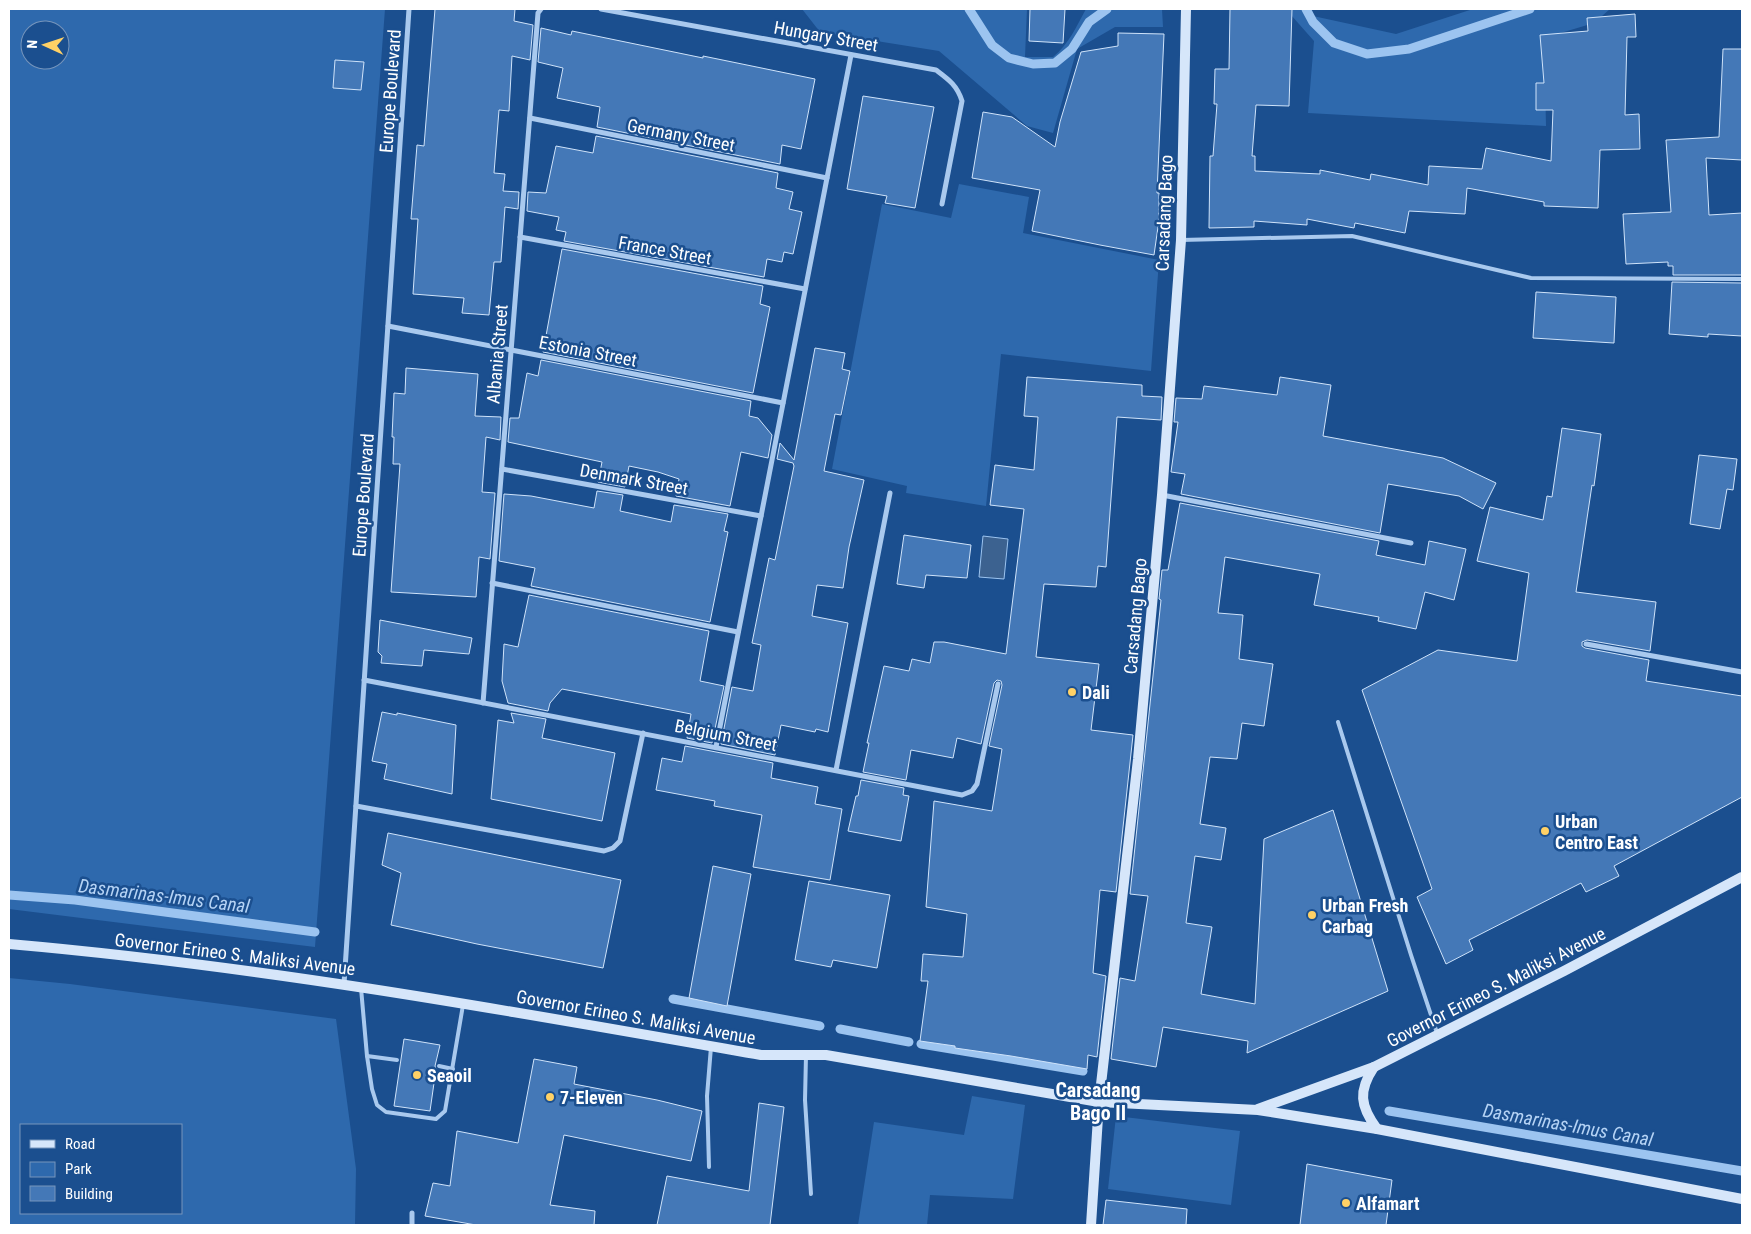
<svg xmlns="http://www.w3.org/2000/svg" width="1751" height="1234" viewBox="0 0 1751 1234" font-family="'Roboto Condensed',sans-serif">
<rect width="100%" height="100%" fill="#1b4f8f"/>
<!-- green -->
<g fill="#2e69ad" fill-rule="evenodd">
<path d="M9,9h376l-70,938 -306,-38zM30,30h30v30h-30z"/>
<path d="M802,9h225l-2,48h28c16,-13 23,-30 33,-48h76l1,18h-48l-38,22 -24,84 -26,-7 -88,-75 -119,-19z"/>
<path d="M1288,9h24l1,7 83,18 77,-25h137l-16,14 -50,15 2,88 -238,-13 6,-72 -23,-26z"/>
<path d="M959,184l70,13 -6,36 136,27 -8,111 -150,-17 -15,152 -80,-13 1,-7 -75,-17 50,-265 69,14z"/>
<path d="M9,978l61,6 266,35 20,150 -1,56h-346zM181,1125v88h-160v-88z"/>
<path d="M972,1096l53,9 -12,94 -83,-4 -3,30h-69l16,-103 90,13z"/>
<path d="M1116,1116l124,15 -9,74 -123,-16z"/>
</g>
<!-- water -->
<path fill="#3c6290" stroke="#9cc4f0" d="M983,536l25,3 -4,40 -25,-2z"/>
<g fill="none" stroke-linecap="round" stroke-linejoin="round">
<!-- stream -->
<g stroke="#9cc4f0" stroke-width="9">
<path d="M969,9l23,36 17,13 24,6 22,-1 17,-14 17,-27 18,-13"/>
<path d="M1306,9l7,13 21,21 33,11 42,-5 121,-40"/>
<path d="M9,895l66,5 240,32"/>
<path d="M673,999l147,27"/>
<path d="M840,1029l69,13"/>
<path d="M921,1044l162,27"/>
<path d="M1389,1111l353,60"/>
</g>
</g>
<!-- building -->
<g fill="#4478b7" stroke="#cfe3fa">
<path d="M435,9h80l-1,12 19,4 -3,35 -18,-4 -3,55 -10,-1 -5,63 11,1 -2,17 16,1 -1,17 -13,-2 -4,55h-7l-5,53 -27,-2 2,-15 -51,-4 5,-75h-7l6,-74 7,1z"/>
<path d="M1030,9h35l-2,34 -34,-2z"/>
<path d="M1230,9h62l-3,97 -33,-1 -4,51h3v15l65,3v-4l50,10 1,-6 57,11 1,-19 53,3 4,-21 65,13 2,-51h-17v-27h8l-4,-48 48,-4 -1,-13 48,-4 1,23h-9l-2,78 14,-1 1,35 -40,1 -2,58 -54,-2v-4l-77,-14 -2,26 -56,-3 -4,22 -50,-10 -1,5 -47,-9v6l-53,-4v6l-45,1 1,-72h3l4,-52h-3l1,-35h14z"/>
<path d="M541,28l30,7 1,-4 131,27v-2l112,23 -14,70 -19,-4 -2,19 -183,-37 3,-20 -43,-9 6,-30 -25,-6z"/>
<path d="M1118,33l46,1 -7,159h2v27l-5,35 -54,-10 -68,-14 8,-41 -68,-12 11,-66 29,5 43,30 5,-25 21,-70 37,-6z"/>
<path d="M1723,49h19v111l-36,-2 3,57 33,-2v62h-69v-9h-5v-4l-42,2 -3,-50 48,-2 -5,-72 53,-3z"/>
<path d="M335,60l29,2 -3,28 -28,-2z"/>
<path d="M863,96l71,11 -19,101 -30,-5 2,-7 -40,-7z"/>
<path d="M596,136l182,37 -2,15 17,4 -4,17 13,3 -9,42 -9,-2 -2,10 -15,-3 -3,18 -200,-36 2,-9 -10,-2 3,-13 -32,-6 1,-19 18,1 10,-47 37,7z"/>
<path d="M562,249l201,37 -3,18 10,3 -17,86 -210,-41z"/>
<path d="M1672,282l70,1v53l-34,-2v3l-39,-3z"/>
<path d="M1536,292l80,5 -2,46 -81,-5z"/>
<path d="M815,348l30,5 -3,16 8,2 -9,44 -6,-1 -11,57 40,9 -15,67 -6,41 -26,-3 -5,31 36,7 -20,109 -12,-3 -1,3 -34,-7 -6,30 -54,-11 11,-57 21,4 8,-46 -9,-2 17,-85 6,2 19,-94 -1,-3 -16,-4 3,-16 14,17z"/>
<path d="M541,360l210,41 -2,15 9,2 14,17 -4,23 -27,-6 -11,54 -54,-10 3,-17 -21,-7 -29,-6 -4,21 -27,-5 4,-20 -94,-20 2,-24h9l8,-45 11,3z"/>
<path d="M406,368l72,6 -3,42 26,1 -1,23 -14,-3 -4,55 13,1 -5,66 -11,-2 -3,40 -85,-5 9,-128h-7l1,-27h-2l2,-44 11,1z"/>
<path d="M1027,377l115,8v11l20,1 -1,23 -44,-3 -11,150 -8,-1 -2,21 -52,-3 -8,73 63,7 -8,66 42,5 -17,157 -16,-2 -7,83 13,3 -9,81 -9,-2 -1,14 -76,-13 -56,-8v-2l-35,-5 8,-60h-7l2,-27 40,3 4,-43 -41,-7 8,-106 58,10 10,-62 -13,-3 13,-61 -1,-4 -4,-1 -3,3 -13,61 -24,-6 -4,20 -42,-8 -5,30 -43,-8 6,-29h-2l17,-77 25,5 3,-12 18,4 4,-21h10l62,12 18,-145 -34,-4 5,-40 39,5 4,-53 -14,-1z"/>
<path d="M1280,377l51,8 -8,51 120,22 53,25 -13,26 -24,-13 -71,-12 -8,49 -199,-39 4,-20 -14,-2 7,-50h-4l2,-24 26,1 2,-13 73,9z"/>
<path d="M1562,428l39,6 -7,52 -2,-1 -16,107 80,10 -6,49 -63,-11 -5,2v4l3,2 64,12 -3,21 96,15v101l-128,69 5,10 -33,16 -5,-9 -112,57 4,10 -27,14 -29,-67 15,-8 -70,-199 76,-40 79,11 12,-88 -52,-12 13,-54 53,13 4,-24 5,1z"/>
<path d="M1699,455l38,4 -4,31 -6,-1 -7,40 -30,-5z"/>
<path d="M597,491l26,4 -3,16 51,11 3,-17 54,9 -4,17 4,1 -18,90 -179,-36 4,-18 -36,-7 5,-67 27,2 63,12z"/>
<path d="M1180,503l199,38 -3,14 49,10 4,-24 37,8 -12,51 -29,-8 -9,37 -38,-8 1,-4 -65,-12 6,-31 -95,-17 -7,56 25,2 -4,44 34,5 -9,62 -22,-3 -5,36 -27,-2 -10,67 26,4 -5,32 -26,-4 -9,67 26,4 -11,67 54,10 9,-165 69,-29 55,181 -141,62 1,-12 -85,-14 -7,40 -45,-8 9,-81 15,3 13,-85 -18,-2 31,-294 -2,-1 3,-29h6z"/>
<path d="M904,535l67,10 -4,33 -41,-3 -2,13 -27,-4z"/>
<path d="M529,595l180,36 -9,50 24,5 -12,57 -25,-5 4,-24 -87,-17 -42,-8 -12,14 -2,8 -40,-8 -6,-22 2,-37 14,3z"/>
<path d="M380,620l92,18 -3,16 -45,-4 -2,16 -41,-3 1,-7 -4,-4z"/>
<path d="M382,712l15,3v-2l59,12 -4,69 -68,-15 3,-15 -15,-3z"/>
<path d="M511,713l35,6 -4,19 73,15 -13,68 -111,-22 7,-79 16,3z"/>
<path d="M685,746l88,17 -2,15 47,9 -3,17 27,5 -12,71 -77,-13 9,-52 -48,-9 1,-5 -59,-11 6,-32 20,4z"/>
<path d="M861,780l43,8 -1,7 6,1 -8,45 -53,-10 8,-35h2z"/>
<path d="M388,833l233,47 -18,88 -126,-24 -86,-19 10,-52 -19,-8z"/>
<path d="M713,866l38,8 -24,132 -38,-8z"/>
<path d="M809,881l81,14 -13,73 -44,-8 -2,7 -36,-7z"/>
<path d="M404,1039l36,6 -5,21 1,3 -6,42 -36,-5z"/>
<path d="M534,1059l43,8 -3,17 83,16 45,11 -11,50 -127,-26 -14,70 45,6 -1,14h-118l-51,-9 8,-33 17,3 7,-55 61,12z"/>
<path d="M759,1103l25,4 -14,118h-113l10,-49 82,15z"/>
<path d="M1307,1164l85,16 -6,45h-86z"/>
<path d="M1106,1200l81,9 -1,16h-83z"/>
</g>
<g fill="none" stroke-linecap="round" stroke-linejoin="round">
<!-- lane -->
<g stroke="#a9c9ee" stroke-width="4">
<path d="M1181,240l171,-4 179,42 211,1"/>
<path d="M1338,722l73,233 26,78"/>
<path d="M361,988l6,68 5,33 5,16 9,7 50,7 9,-8 18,-106"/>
<path d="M806,1055l-1,45 6,94"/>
<path d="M367,1056l30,4"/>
<path d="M439,1066l14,3"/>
<path d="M709,1167l-2,-71 4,-49"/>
</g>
<!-- street -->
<g stroke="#a9c9ee" stroke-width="5">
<path d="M601,9l335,61c12,9 21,15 26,31l-20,103"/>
<path d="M530,118l297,60"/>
<path d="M520,237l285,52"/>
<path d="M388,326l395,77"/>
<path d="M502,469l259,47"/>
<path d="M1162,495l249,48"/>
<path d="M492,583l246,49"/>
<path d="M1586,644l156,28"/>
<path d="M364,680l598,115 10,-4 5,-7 21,-100"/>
<path d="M483,703l55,-690 3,-4"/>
<path d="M716,747l135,-692"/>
<path d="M836,770l54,-277"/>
<path d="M356,806l248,45 9,-3 7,-7 23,-108"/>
<path d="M344,984l65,-975"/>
<path d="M412,1225v-12"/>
</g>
<!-- secondary -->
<g stroke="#d6e6fa" stroke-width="10">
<path d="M9,944c253,22 502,67 752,111h65l273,47 159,8 119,19 365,70"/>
<path d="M1374,1067c-16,24 -14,39 3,62"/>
<path d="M1258,1109l116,-42 190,-96 178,-94"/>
<path d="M1091,1225l8,-123 39,-343 24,-264 19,-255 5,-231"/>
</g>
</g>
<!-- markers -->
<g fill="#ffd166" stroke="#1b4f8f" stroke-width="2">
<circle cx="1072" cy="692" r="5"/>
<circle cx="1545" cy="831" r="5"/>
<circle cx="1312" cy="915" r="5"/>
<circle cx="417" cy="1075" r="5"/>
<circle cx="550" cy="1097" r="5"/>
<circle cx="1346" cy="1203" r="5"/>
</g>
<g text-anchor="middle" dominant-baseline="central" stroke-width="5" stroke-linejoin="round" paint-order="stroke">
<!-- street labels -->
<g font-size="18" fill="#fff" stroke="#1b4f8f">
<text transform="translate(826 36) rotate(10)">Hungary Street</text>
<text transform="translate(390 91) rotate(-86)">Europe Boulevard</text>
<text transform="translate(681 135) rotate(11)">Germany Street</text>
<text transform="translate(1164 213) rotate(-88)">Carsadang Bago</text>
<text transform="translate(665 250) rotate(10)">France Street</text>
<text transform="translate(588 351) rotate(11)">Estonia Street</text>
<text transform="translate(497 354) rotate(-85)">Albania Street</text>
<text transform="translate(634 479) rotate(10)">Denmark Street</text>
<text transform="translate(363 495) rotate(-86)">Europe Boulevard</text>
<text transform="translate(1135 616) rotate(-85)">Carsadang Bago</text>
<text transform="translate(726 735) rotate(11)">Belgium Street</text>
<text transform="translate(235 954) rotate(7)">Governor Erineo S. Maliksi Avenue</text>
<text transform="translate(1496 987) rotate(-27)">Governor Erineo S. Maliksi Avenue</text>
<text transform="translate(636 1017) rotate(10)">Governor Erineo S. Maliksi Avenue</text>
</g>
<!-- poi labels -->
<g font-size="18" font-weight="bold" fill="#fff" stroke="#1b4f8f" text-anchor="start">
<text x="1082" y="692">Dali</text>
<text x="1555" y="821">Urban<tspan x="1555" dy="21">Centro East</tspan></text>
<text x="1322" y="905">Urban Fresh<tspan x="1322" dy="21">Carbag</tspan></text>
<text x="427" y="1075">Seaoil</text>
<text x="560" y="1097">7-Eleven</text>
<text x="1356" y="1203">Alfamart</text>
</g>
<!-- water labels -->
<g font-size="19" font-style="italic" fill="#b5d3f5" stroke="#1b4f8f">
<text transform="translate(164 896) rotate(7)">Dasmarinas-Imus Canal</text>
<text transform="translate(1568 1125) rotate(10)">Dasmarinas-Imus Canal</text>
</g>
<!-- quarter labels -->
<g font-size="20" font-weight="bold" fill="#fff" stroke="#1b4f8f">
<text x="1098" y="1090">Carsadang<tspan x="1098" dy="23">Bago II</tspan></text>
</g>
</g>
<!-- border -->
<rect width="1751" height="1234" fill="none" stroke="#ffffff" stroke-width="20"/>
<!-- legend -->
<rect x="20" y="1124" width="162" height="90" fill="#1b4f8f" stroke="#7695bc"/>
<rect x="30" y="1140" width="25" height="8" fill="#d6e6fa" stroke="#7695bc"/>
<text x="65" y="1149" font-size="15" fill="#ffffff">Road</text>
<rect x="30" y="1162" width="25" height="15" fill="#2e69ad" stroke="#7695bc"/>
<text x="65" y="1174" font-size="15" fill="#ffffff">Park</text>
<rect x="30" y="1186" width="25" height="15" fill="#4478b7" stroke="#7695bc"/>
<text x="65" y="1199" font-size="15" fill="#ffffff">Building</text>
<!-- north arrow -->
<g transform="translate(45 45) rotate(273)"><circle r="24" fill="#1b4f8f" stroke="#7695bc"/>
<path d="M0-4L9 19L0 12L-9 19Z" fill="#ffd166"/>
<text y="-8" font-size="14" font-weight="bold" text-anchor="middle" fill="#ffffff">N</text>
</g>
</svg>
